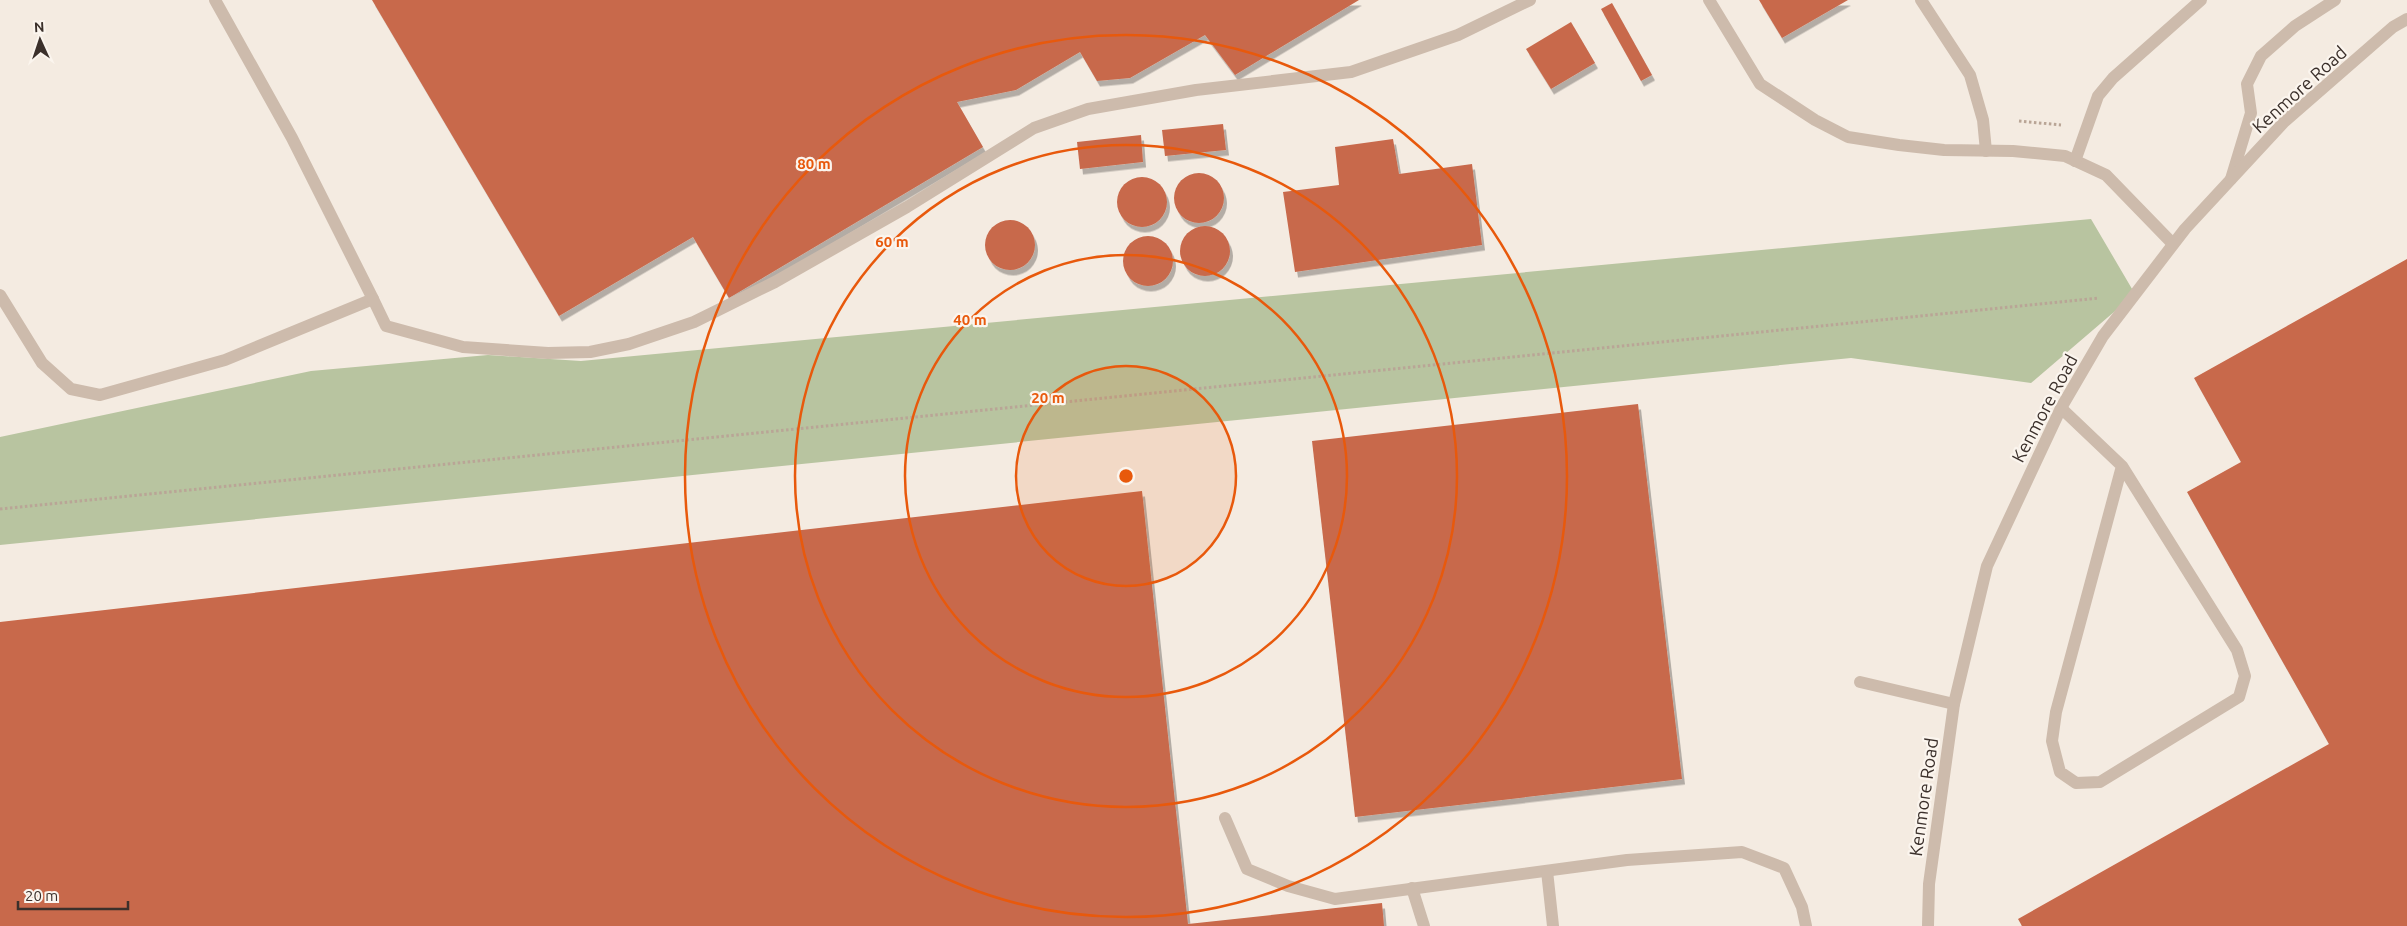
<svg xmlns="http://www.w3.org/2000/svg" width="2407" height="926" viewBox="0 0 2407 926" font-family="Ubuntu,sans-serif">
<defs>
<filter id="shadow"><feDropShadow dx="3" dy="5.5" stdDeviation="0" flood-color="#0004"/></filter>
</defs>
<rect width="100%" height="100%" fill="#f4ebe1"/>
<!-- green -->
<path fill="#b8c4a0" d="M2091,219l44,75 -104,89 -180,-25 -1851,187v-108l311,-66 177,-16 93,6z"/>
<!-- building -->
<g fill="#c8694b" filter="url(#shadow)">
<path d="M372,0h987l-124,75 -30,-40 -75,43 -33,3 -17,-29 -64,38 -59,12 26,45 -254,151 -36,-61 -134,79z"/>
<path d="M1759,0h89l-66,38z"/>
<path d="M1612,3l40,72 -11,6 -40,-72z"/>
<path d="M1571,22l24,41 -44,26 -25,-40z"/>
<path d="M1223,124l3,26 -61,6 -3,-26z"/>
<path d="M1141,135l2,27 -63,7 -3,-27z"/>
<path d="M1393,139l6,35 73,-10 10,81 -187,27 -12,-80 56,-7 -4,-38z"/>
<circle cx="1199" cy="198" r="25"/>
<circle cx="1142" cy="202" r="25"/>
<circle cx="1010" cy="245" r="25"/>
<circle cx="1205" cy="251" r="25"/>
<circle cx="1148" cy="261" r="25"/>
<path d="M2407,259v667h-385l-4,-7 311,-175 -142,-252 54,-30 -47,-84z"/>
<path d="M1638,404l44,375 -327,38 -43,-376z"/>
<path d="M1142,491l46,433 194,-21 2,23h-1384v-304z"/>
</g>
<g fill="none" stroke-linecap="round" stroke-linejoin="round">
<!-- path -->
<g stroke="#b9a596" stroke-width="3" stroke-dasharray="2.5 2.5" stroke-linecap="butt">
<path d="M2019,121l42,4"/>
<path d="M0,509l2099,-211"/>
</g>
<!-- service -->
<g stroke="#cdbbac" stroke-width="12">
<path d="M1709,0l51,84 55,36 33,17 51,8 45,5 69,1 52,5 41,19 67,69"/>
<path d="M1921,0l49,75 13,45 3,31"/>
<path d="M2075,161l23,-65 15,-18 88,-78"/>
<path d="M2231,179l20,-66 -4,-29 14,-28 34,-30 40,-26"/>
<path d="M0,295l42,68 29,26 29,6 125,-35 148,-61 -81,-161 -77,-138"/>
<path d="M373,299l13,27 77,21 85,6 42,-1 39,-8 65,-22 81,-40 132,-75 127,-79 54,-19 108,-19 155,-18 107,-37 72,-35"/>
<path d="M2061,408l61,58 115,184 8,26 -6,21 -139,85 -24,1 -16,-11 -8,-31 4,-29 66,-246"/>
<path d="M1860,682l94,22"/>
<path d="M1225,818l22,51 41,17 47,13 292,-39 115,-8 42,16 18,39 4,19"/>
<path d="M1547,871l6,55"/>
<path d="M1412,888l12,38"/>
</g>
<!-- tertiary -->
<path stroke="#cdbbac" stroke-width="12" d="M1928,926l1,-42 25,-180 33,-138 74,-158 42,-72 82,-107 99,-107 109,-95 14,-8"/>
</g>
<!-- distance rings -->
<circle cx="1126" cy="476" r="110" fill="#e8590c" fill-opacity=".12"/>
<g fill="none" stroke="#e8590c" stroke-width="2.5">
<circle cx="1126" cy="476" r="110"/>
<circle cx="1126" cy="476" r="221"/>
<circle cx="1126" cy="476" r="331"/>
<circle cx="1126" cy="476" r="441"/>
</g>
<g text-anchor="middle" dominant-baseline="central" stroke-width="4.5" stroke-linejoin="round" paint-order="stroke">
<!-- street labels -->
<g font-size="18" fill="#3b302b" stroke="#fbf5ee">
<text transform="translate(2299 89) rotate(-42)">Kenmore Road</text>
<text transform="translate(2044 408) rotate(-62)">Kenmore Road</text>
<text transform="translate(1923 797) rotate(-82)">Kenmore Road</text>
</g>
</g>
<circle cx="1126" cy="476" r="8" fill="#e8590c" stroke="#fbf5ee" stroke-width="2.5"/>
<g font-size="15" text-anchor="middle" font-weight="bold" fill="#e8590c" stroke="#fbf5ee" stroke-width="4.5" stroke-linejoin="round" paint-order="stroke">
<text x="814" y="169">80 m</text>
<text x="892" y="247">60 m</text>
<text x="970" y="325">40 m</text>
<text x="1048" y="403">20 m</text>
</g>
<!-- north arrow -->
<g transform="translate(40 40) rotate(357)" stroke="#fbf5ee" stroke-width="4" paint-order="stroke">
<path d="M0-4L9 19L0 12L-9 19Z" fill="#3b302b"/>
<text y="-8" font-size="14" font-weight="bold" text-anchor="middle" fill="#3b302b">N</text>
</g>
<!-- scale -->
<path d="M18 901v8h110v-8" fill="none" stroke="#3b302b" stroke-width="2.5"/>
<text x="25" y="901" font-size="15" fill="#3b302b" stroke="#fbf5ee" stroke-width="4" paint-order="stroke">20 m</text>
</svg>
